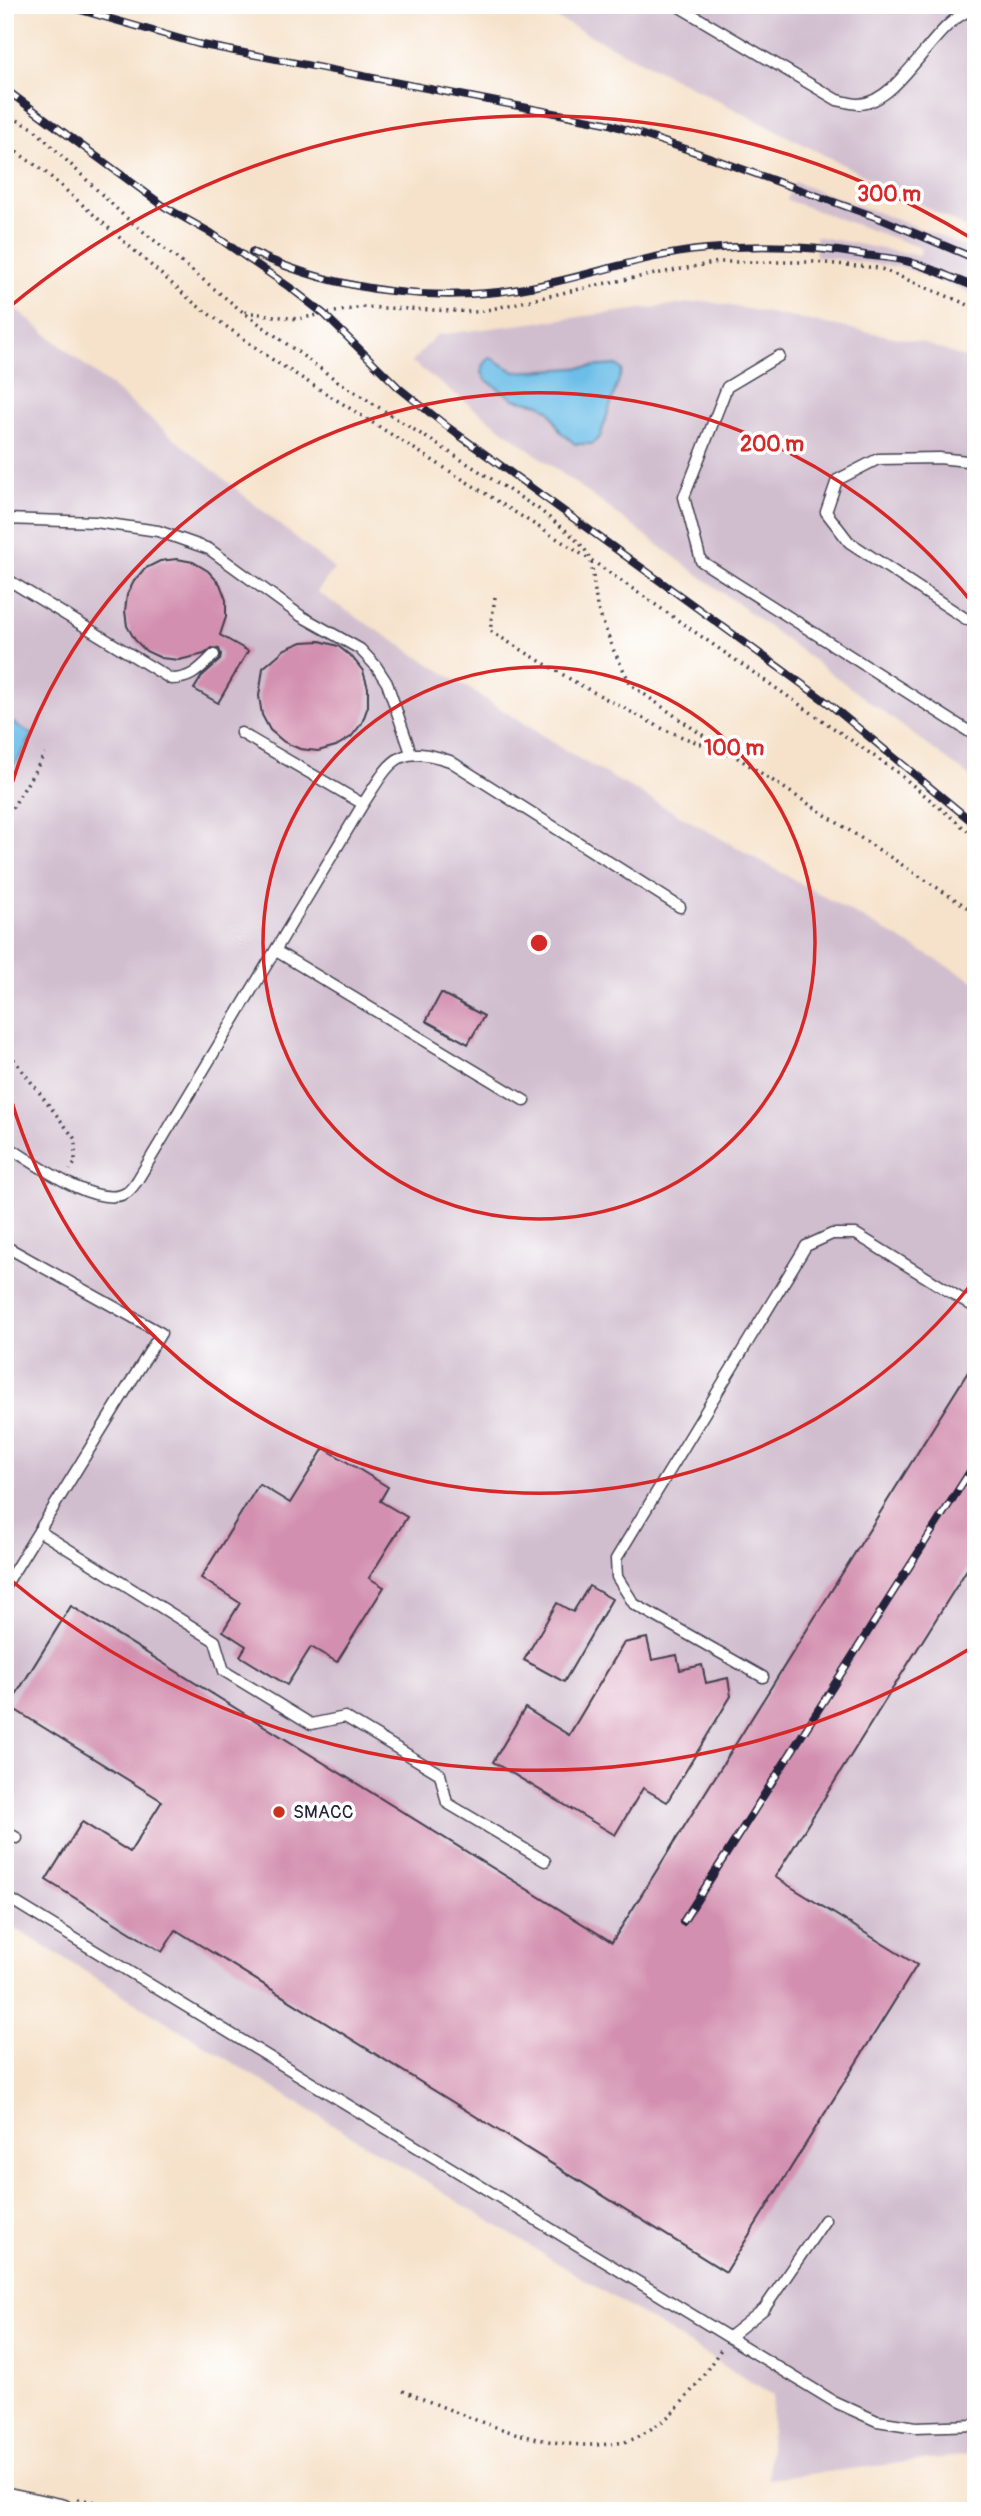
<svg xmlns="http://www.w3.org/2000/svg" width="981" height="2516" viewBox="0 0 981 2516" font-family="Pangolin,sans-serif">
<rect width="100%" height="100%" fill="#fff"/>
<filter id="ink" filterUnits="userSpaceOnUse"><feTurbulence type="fractalNoise" baseFrequency=".0143" numOctaves="2"/><feDisplacementMap in="SourceGraphic" scale="14" xChannelSelector="R" yChannelSelector="G"/><feConvolveMatrix kernelMatrix="1 2 1 2 8 2 1 2 1" color-interpolation-filters="sRGB"/></filter>
<filter id="wash" filterUnits="userSpaceOnUse"><feTurbulence type="fractalNoise" baseFrequency=".00686" numOctaves="4" result="noise"/><feDisplacementMap in="SourceGraphic" scale="28" xChannelSelector="R" yChannelSelector="G"/><feGaussianBlur stdDeviation="1.57" result="paint"/><feColorMatrix in="noise" values="0 0 0 0 0 0 0 0 0 0 0 0 0 0 0 0 0 1.4 0 .05"/><feComposite in="paint" operator="in"/></filter>
<g filter="url(#wash)">
<rect width="100%" height="100%" fill="#f6e2ca"/>
<!-- built -->
<path fill="#f4cfde" d="M5,2486l140,25h-140z"/>
<!-- industrial -->
<g fill="#d0bdce">
<path d="M531,5h445v228z"/>
<path d="M794,182l134,49 48,21v43l-71,-27 -89,-12 -1,-20 104,20 2,-8 -134,-48z"/>
<path d="M5,300l329,269 -17,23 259,165 400,225v1472l-208,25 5,-83 -768,-474z"/>
<path d="M705,301l216,41 55,20v419l-564,-419 24,-27z"/>
</g>
<!-- water -->
<g fill="#6cbee8" stroke="#477092" stroke-width="2">
<path d="M490,357l25,15 102,-7 5,5 -22,67 -8,7h-17l-15,-13 -10,-20 -10,-7 -26,-5 -29,-20 -3,-7 1,-6z"/>
<path d="M5,718l28,17 -28,46z"/>
</g>
<g id="blocks">
<!-- building -->
<g fill="#d38faf">
<path d="M177,559l16,3 15,9 12,13 6,16v17l-6,18 28,16 -30,52 -24,-14 8,-13 18,-16 1,-6 -2,-5 -7,-1 -8,6 -25,6 -18,-2 -15,-7 -11,-11 -8,-14 -2,-15 2,-16 7,-14 10,-12 16,-8z"/>
<path d="M320,641l18,5 14,11 11,14 5,17v18l-6,17 -11,14 -15,9 -18,5 -18,-2 -16,-7 -14,-12 -8,-15 -3,-19 4,-28 22,-19 17,-7z"/>
<path d="M441,993l43,23 -16,28 -42,-23z"/>
<path d="M976,1359v196l-201,322 142,88 -191,307 -550,-342 -14,22 -116,-72 36,-58 48,30 32,-51 -153,-95 62,-100 541,336z"/>
<path d="M324,1448l64,39 -8,14 27,16 -38,61 15,9 -47,75 -26,-15 -24,38 -47,-29 6,-10 -23,-15 17,-28 -39,-25 58,-94 31,19z"/>
<path d="M589,1586l23,13 -48,83 -40,-22 33,-57 16,9z"/>
<path d="M647,1638l5,22 25,-5 3,15 22,-5 4,18 22,-5 3,18 -64,106 -24,-14 -28,47 -122,-73 32,-54 44,27 55,-92z"/>
</g>
</g>
</g>
<g filter="url(#ink)">
<use href="#blocks" fill-opacity="0" stroke="#423f50" stroke-width="2"/>
<g fill="none" stroke-linecap="round" stroke-linejoin="round">
<defs>
<g id="service">
<path d="M676,5l161,95c6,1 15,4 22,4 44,-2 77,-89 117,-95"/>
<path d="M779,356l-52,31 -43,110 17,64 275,175"/>
<path d="M5,519l90,3 63,9 51,18 92,67 59,33 16,17 11,17 24,70"/>
<path d="M5,578l166,101c21,0 28,-10 43,-24"/>
<path d="M966,619l-117,-77 -23,-30 11,-32 41,-21 61,-1 37,4"/>
<path d="M241,733l122,71"/>
<path d="M276,951l249,150"/>
<path d="M5,1145c25,15 91,65 121,48 4,-2 8,-8 11,-12l226,-377c27,-41 33,-62 87,-43l230,146"/>
<path d="M5,1246l156,87 -156,253"/>
<path d="M39,1531l176,110 9,30 87,53 34,-7 95,57 7,29 98,58"/>
<path d="M763,1677l-129,-73 -17,-27 -1,-18 190,-313 26,-12h24l120,74"/>
<path d="M5,1831l12,7"/>
<path d="M5,1896l830,506 42,19 39,6 60,-2"/>
<path d="M729,2337l35,-28 61,-89"/>
</g>
<path id="tertiary" d="M5,2499l57,12"/>
</defs>
<!-- service casing -->
<use href="#service" stroke="#423f50" stroke-width="13"/>
<!-- tertiary casing -->
<use href="#tertiary" stroke="#423f50" stroke-width="26"/>
<!-- path -->
<g stroke="#423f50" stroke-width="3.5" stroke-dasharray="2 5" stroke-linecap="butt">
<path d="M5,114l28,14 91,88 119,96 93,68 201,128 32,25 15,15 7,12 6,47 17,44 17,34 67,47 278,181"/>
<path d="M5,144l39,27 151,133 78,56 318,200 306,212 79,66"/>
<path d="M245,312l52,7 65,-12 116,5 124,-28 117,-22h95l65,6 97,40"/>
<path d="M495,597l-5,34 90,54 85,45 66,26"/>
<path d="M5,820l40,-66"/>
<path d="M5,1048l70,91v24l-5,7"/>
<path d="M403,2391c70,27 144,65 221,51 10,-2 24,-11 33,-17 25,-16 48,-53 65,-77"/>
<path d="M78,2499l67,12"/>
<path d="M954,2511l22,-4"/>
</g>
<!-- service -->
<use href="#service" stroke="#fff" stroke-width="10"/>
<!-- tertiary -->
<use href="#tertiary" stroke="#fff" stroke-width="23"/>
<defs>
<g id="rail">
<path d="M63,5l135,39 408,79 86,28 189,68 95,40"/>
<path d="M5,89l160,118 46,26 81,56 32,25 75,74 50,40 379,275 148,122"/>
<path d="M252,252c86,40 190,53 284,34 57,-11 112,-32 171,-37 53,-5 105,-3 158,6 13,2 28,3 41,6 24,6 47,18 70,26"/>
<path d="M683,1922l293,-460"/>
</g>
</defs>
<!-- rail casing -->
<use href="#rail" stroke="#22223b" stroke-width="8"/>
<!-- rail -->
<use href="#rail" stroke="#fff" stroke-width="5" stroke-dasharray="16" stroke-linecap="butt"/>
</g>
</g>
<!-- distance rings -->
<g fill="none" stroke="#d62828" stroke-width="3.5">
<circle cx="539" cy="943" r="276"/>
<path d="M973 1282A551 551 0 0 1 6 1081M6 805A551 551 0 0 1 973 604"/>
<path d="M971 1648A827 827 0 0 1 7 1577M7 309A827 827 0 0 1 971 238"/>
</g>
<!-- markers -->
<circle fill="#c8321e" stroke="#fff" stroke-width="2.5" cx="279" cy="1812" r="7"/>
<g text-anchor="middle" dominant-baseline="central" stroke-width="7" stroke-linejoin="round" paint-order="stroke">
<!-- poi labels -->
<g font-size="19" fill="#22223b" stroke="#fff" text-anchor="start">
<text x="293" y="1812">SMACC</text>
</g>
</g>
<circle cx="539" cy="943" r="10" fill="#d62828" stroke="#fff" stroke-width="3.5"/>
<g font-size="21" text-anchor="middle" font-weight="bold" fill="#d62828" stroke="#fff" stroke-width="7" stroke-linejoin="round" paint-order="stroke">
<text x="889" y="201">300 m</text>
<text x="772" y="451">200 m</text>
<text x="734" y="755">100 m</text>
</g>
<!-- margin -->
<rect width="981" height="2516" fill="none" stroke="#fff" stroke-width="28"/>
</svg>
